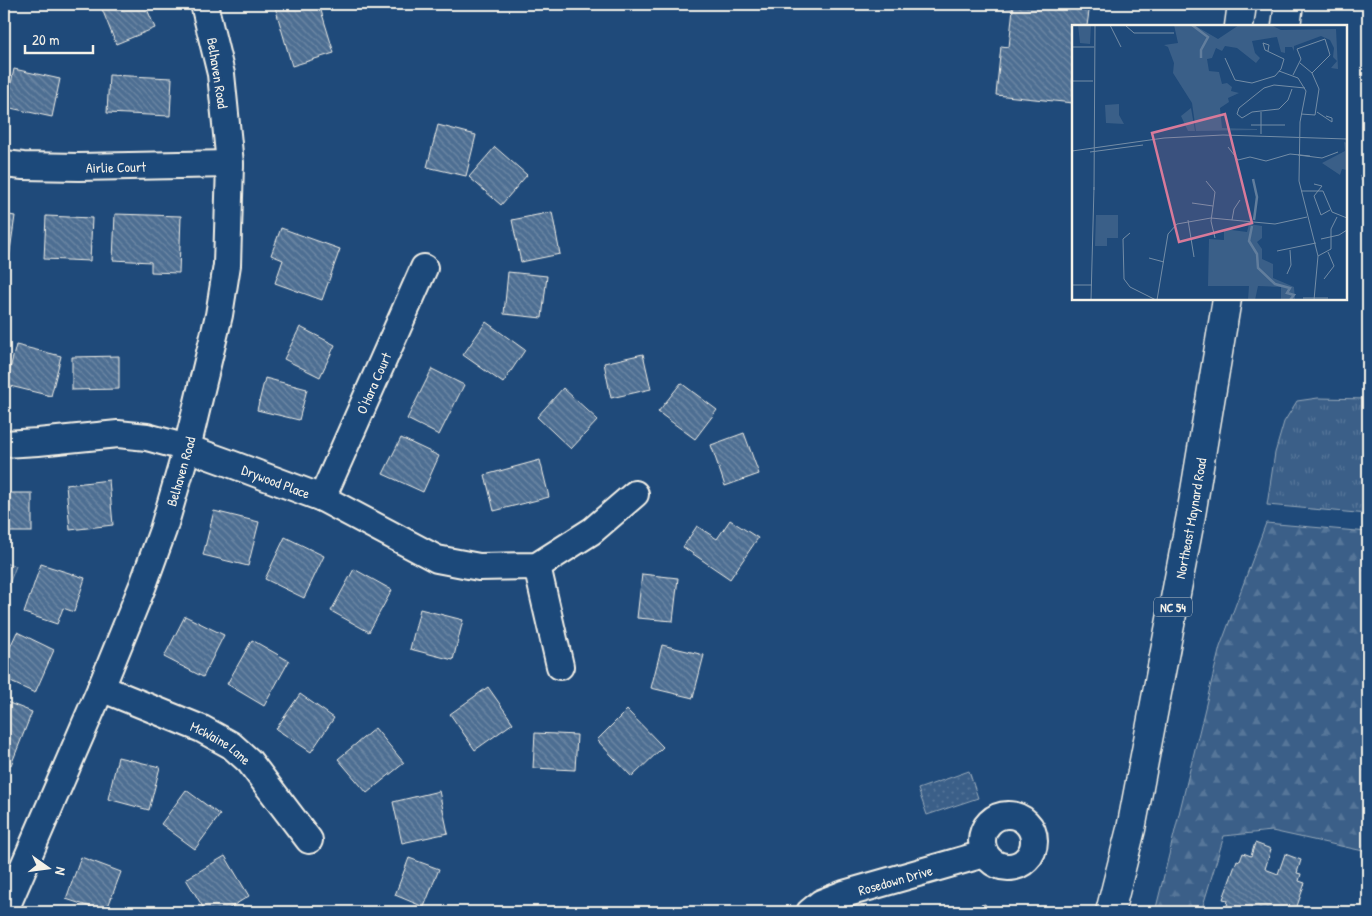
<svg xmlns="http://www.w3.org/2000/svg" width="1372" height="916" viewBox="0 0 1372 916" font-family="'Patrick Hand',sans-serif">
<defs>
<pattern id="grass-tufts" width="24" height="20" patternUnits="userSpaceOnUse" patternTransform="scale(1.25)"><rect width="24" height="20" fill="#3a5f88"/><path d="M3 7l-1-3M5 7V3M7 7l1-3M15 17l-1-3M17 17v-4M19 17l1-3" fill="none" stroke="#577699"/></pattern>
<pattern id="forest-firs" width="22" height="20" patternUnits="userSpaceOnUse" patternTransform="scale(1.25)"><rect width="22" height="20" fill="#3a5f88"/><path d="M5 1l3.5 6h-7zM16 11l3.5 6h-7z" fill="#577699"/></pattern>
<pattern id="park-dots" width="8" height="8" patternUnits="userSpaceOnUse" patternTransform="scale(1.25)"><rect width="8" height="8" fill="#3a5f88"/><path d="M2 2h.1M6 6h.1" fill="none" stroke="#577699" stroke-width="1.8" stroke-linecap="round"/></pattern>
<pattern id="building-back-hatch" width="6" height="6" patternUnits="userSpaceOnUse" patternTransform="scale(1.25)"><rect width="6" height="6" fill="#4d6e92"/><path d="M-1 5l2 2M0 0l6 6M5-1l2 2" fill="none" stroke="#708aa6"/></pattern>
</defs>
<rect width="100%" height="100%" fill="#1f4a7a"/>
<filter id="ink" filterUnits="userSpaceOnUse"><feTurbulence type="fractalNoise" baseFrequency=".02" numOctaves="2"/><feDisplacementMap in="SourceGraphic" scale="10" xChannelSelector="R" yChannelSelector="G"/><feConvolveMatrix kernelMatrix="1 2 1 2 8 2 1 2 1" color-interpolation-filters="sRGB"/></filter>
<g filter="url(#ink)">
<!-- grass -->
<path fill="url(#grass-tufts)" stroke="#97a8b8" d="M1318,398l50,1v115l-101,-9 8,-52 9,-31 13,-21z"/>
<!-- forest -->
<g fill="url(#forest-firs)" stroke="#97a8b8">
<path d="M1266,523l102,9v320l-96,-21 -48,5 -23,76h-46l65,-265z"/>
<path d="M4,563l12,3 -12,31z"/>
</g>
<!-- park -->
<path fill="url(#park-dots)" stroke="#97a8b8" d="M969,771l9,27 -51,17 -9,-26z"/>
<!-- building -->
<g fill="url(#building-back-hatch)" stroke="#f4f1e8">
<path d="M100,4h45l10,24 -39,16z"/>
<path d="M287,4h32l15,49 -42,13 -17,-59z"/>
<path d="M1006,4h84l-3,22h-14v77l-77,-8 5,-49 8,1 4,-39 -8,-1z"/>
<path d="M14,69l46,10 -8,38 -46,-10z"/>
<path d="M109,75l63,3 -2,38 -63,-3z"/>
<path d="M438,125l38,10 -10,41 -39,-9z"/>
<path d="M495,147l32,28 -26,30 -32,-28z"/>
<path d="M1368,172v22l-8,-18z"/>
<path d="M552,212l8,42 -39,8 -9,-42z"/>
<path d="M4,214l11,2 -6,42 -5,-1z"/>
<path d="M115,214l66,2 -2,57 -28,-1v-10l-38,-2z"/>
<path d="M46,216l46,2 -2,43 -46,-2z"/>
<path d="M281,228l59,21 -18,51 -47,-17 8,-23 -12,-5z"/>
<path d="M508,272l39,4 -5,42 -38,-4z"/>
<path d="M486,322l39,28 -22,33 -40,-28z"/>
<path d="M300,327l35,18 -15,32 -36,-18z"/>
<path d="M16,345l45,11 -10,40 -45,-11z"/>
<path d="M643,354l8,35 -40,9 -7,-35z"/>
<path d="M119,356v33l-47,1v-33z"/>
<path d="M432,369l32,16 -25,50 -32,-16z"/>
<path d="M265,378l42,11 -8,31 -42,-10z"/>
<path d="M681,383l36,27 -22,29 -37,-27z"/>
<path d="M563,388l35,32 -27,29 -34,-32z"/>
<path d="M744,433l15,41 -34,12 -14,-41z"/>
<path d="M401,438l38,18 -16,36 -40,-18z"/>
<path d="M540,460l9,37 -55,14 -9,-36z"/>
<path d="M109,480l4,45 -43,5 -4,-45z"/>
<rect x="4" y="493" width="28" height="39"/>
<path d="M214,511l45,11 -11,44 -45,-11z"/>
<path d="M730,520l28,18 -28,41 -47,-32 14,-21 20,13z"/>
<path d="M285,537l39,19 -20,42 -39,-19z"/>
<path d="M41,564l44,14 -11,34 -11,-4 -6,16 -33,-11z"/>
<path d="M354,569l38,21 -23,42 -38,-21z"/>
<path d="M642,574l36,4 -5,43 -36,-3z"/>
<path d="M420,609l43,11 -10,40 -43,-11z"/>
<path d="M185,616l39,19 -21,42 -39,-20z"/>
<path d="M17,632l37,18 -19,43 -31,-14v-19z"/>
<path d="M252,640l37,21 -25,45 -37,-22z"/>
<path d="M662,645l42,10 -11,43 -42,-10z"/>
<path d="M488,687l25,36 -38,27 -25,-36z"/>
<path d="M300,694l34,24 -23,34 -35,-23z"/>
<path d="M4,701l28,11 -21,53 -7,-3z"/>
<path d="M627,710l36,37 -31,30 -35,-37z"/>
<path d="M375,728l29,35 -37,30 -29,-34z"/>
<path d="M535,733l42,2 -2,35 -42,-2z"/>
<path d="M118,757l42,10 -11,43 -41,-11z"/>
<path d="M186,790l34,25 -25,34 -34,-25z"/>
<path d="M439,791l9,42 -46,10 -9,-41z"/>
<path d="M1255,843l16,6 -6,20 13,5 7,-20 16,6 -4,13 4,1 -2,7 6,2 -10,29h-32l-12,-4 -2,4h-19l2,-5 -5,-1 1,-6 -5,-1 14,-39 3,1 3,-8 8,3z"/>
<path d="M225,856l24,40 -26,16h-17l-20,-33z"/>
<path d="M81,857l40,15 -15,40 -40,-13z"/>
<path d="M409,858l30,11 -15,38 -29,-12z"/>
<path d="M985,904l3,8h-34z"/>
</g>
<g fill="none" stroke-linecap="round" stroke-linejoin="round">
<defs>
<g id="street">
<path id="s1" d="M4,164l19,2 56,1 151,-3"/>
<path id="s2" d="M4,444l34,-2 80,-8 29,3 40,11 39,14 96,36 115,61 42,8 58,-1 55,-35 43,-37"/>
<path id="s3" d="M322,498l102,-230"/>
<path d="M537,566l23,100"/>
<path id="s4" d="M101,688l101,41 29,16 18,16 60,79"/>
<circle cx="1008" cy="841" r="26"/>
<path id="s5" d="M4,912l97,-224 42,-103 20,-55 24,-82 32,-133 8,-50 3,-101 -9,-90 -17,-70"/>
<path id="s6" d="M810,912l11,-9 23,-9 140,-40"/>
</g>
<g id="primary">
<path d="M1239,26l3,-22"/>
<path d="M1286,26l3,-22"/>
<path id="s7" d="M1110,912l21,-83 60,-314 36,-216"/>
</g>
</defs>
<!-- street casing -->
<use href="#street" stroke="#f4f1e8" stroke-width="30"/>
<!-- primary casing -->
<use href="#primary" stroke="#f4f1e8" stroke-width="31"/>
<!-- street -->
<use href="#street" stroke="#1f4a7a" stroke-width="26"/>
<!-- primary -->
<use href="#primary" stroke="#1f4a7a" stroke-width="28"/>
</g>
</g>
<g text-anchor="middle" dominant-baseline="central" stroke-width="4.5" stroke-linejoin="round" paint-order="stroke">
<!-- shield labels -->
<rect fill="#1f4a7a" stroke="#b4bfc7" stroke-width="1" x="1154" y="597.5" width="38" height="19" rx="4"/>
<g font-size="12" font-weight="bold" fill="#f4f1e8">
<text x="1173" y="607">NC 54</text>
</g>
<!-- street labels -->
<g font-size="14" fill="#f4f1e8" stroke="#1f4a7a">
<text transform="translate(218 73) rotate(81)">Belhaven Road</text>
<text stroke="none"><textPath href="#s1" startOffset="112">Airlie Court</textPath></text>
<text stroke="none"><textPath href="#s3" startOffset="126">O'Hara Court</textPath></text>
<text stroke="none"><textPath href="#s5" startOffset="475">Belhaven Road</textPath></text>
<text stroke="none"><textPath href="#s2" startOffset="280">Drywood Place</textPath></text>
<text stroke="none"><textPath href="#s7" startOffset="402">Northeast Maynard Road</textPath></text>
<text stroke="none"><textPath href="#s4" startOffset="132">McWaine Lane</textPath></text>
<text stroke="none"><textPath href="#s6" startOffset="92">Rosedown Drive</textPath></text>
</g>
</g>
<!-- overview -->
<g transform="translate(1072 25)">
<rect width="275" height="275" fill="#1f4a7a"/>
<path d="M47,79v11l5,9 -18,-1 -1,-18zM119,83l4,23h-7l-7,-15z" fill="#3a5f88"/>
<path d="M6,0h13l-1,19 -10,-1zM102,0h20l24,14 21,-14h32l10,5 55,-1 2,40 -7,-1 6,-7 -4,-4 1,-9 -4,-8 -9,-4 -27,10v5l-2,-4h-7v6l-4,-1 -4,-15 -25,4 3,12 5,5 -4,5 -19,-15 -12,-2 -3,5 -6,-3 -4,10 -5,1 2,12 10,1 3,12 5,-1 5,4 -1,4 8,2 -11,5 1,4 -9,6 2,20 35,1v1l-61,1 -4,-28 -19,-30 1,-10 -6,-16 -4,-2 14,-2zM272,117l3,1v27l-5,-1 -2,6 -18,-12 23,-12zM177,199l13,2v12l-5,4 5,7v10l11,5v14l21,9 1,13h-14v-13l-23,-1 -3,14h-7l1,-14h-41l1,-47 15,1v-11l23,3z" fill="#3a5f88"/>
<path d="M24,190h22v23h-11v8h-12z" fill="#3a5f88"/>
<path fill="none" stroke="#627e9d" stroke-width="2.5" d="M120,0l16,12 -7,13v8M181,154l4,18 -3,23M180,201l-3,15 8,13 1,14 17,16 15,4 -3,5 7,2 -4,5"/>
<path fill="none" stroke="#748da6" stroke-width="1" d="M38,0l11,22M53,0l9,8h40M0,22h22M153,33l10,22 17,3 23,-7 6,-7 3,-10 -19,-9 -2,-7 6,2 -1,6M228,38l12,10 7,16 -4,26 -14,-1M207,46l19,7 8,13 -6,31 -1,59 19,75 -4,44M221,50l8,-16 -4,-10 28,-10 5,16 -18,18M0,56h21M220,64l-4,11 -9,9 -27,3 -10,6 -5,-4 2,-6 25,-20 10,-3 31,3M245,87l15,10v-4l-6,-2M179,100h34M189,109v-22M156,122l10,13 12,-3 16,4 24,-7 20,2M0,126l92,-13 59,-3 124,4M18,127l53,-7M226,130l24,3 16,-6M134,156l9,11 -4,29 4,17M242,159l8,2 -8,10 7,19 9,-5M22,165l1,-165M229,166h22l9,21 15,6M120,178l21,3M116,195l6,37M160,195l2,-11 6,-9M58,208l-7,6 1,40 6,8 26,13M249,214l18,-4 8,-5M205,226l39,-8M246,231l13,-7v-20l6,-12M77,233l15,4M215,249l4,-9 -1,-15M252,254l10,-13 -6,-14M0,260h20M231,273h25M19,275l3,-113M85,275l11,-66 9,-10 34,-6 64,6 32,-7"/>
<path fill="#d87a9a" fill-opacity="0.15" stroke="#d87a9a" stroke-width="2.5" d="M153,89l27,109 -73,19 -27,-109z"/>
<rect width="275" height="275" fill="none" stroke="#f4f1e8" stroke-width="2.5"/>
</g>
<!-- margin -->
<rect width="1372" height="916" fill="none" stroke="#1f4a7a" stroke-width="20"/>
<rect x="10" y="10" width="1352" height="896" fill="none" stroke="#f4f1e8" stroke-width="2" filter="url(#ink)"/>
<!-- north arrow -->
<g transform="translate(48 868) rotate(104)" stroke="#1f4a7a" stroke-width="4" paint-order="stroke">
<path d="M0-4L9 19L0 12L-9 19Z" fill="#f4f1e8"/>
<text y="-8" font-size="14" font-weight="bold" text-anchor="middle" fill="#f4f1e8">N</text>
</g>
<!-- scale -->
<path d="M25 45v8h68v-8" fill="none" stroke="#f4f1e8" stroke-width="2.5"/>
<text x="32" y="45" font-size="15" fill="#f4f1e8" stroke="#1f4a7a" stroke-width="4" paint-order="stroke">20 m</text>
</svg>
